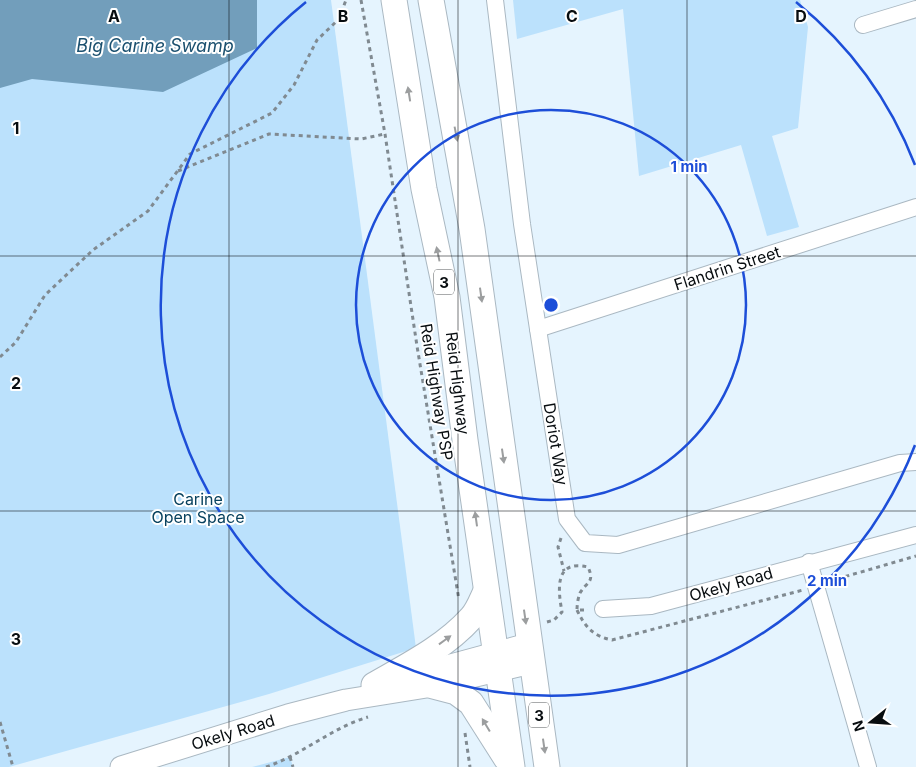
<svg xmlns="http://www.w3.org/2000/svg" width="916" height="767" viewBox="0 0 916 767" font-family="Inter,sans-serif">
<rect width="100%" height="100%" fill="#e5f4fe"/>
<!-- green -->
<g fill="#bbe1fc">
<path d="M0,0h331l85,648 -147,46 -260,73h-9z"/>
<path d="M513,0h287l8,27 -10,101 -26,8 27,91 -32,9 -26,-91 -102,31 -16,-167 -106,30z"/>
<path d="M290,757l3,10h-41z"/>
</g>
<!-- water -->
<path fill="#729ebb" d="M0,0h257v48l-94,44 -131,-13 -32,9z"/>
<g fill="none" stroke-linecap="round" stroke-linejoin="round">
<defs>
<g id="minor">
<path d="M495,0l27,224 45,295 18,24 33,2 282,-82 16,-1"/>
<path d="M863,25l53,-16"/>
<path d="M538,329l378,-122"/>
<path d="M809,562l59,205"/>
<path d="M603,609l48,-3 265,-71"/>
</g>
<g id="major">
<path d="M392,681l136,-37"/>
<path d="M121,767l167,-52 58,-15 87,-14 98,-23"/>
</g>
<g id="highway">
<path d="M394,0l30,189 23,108 18,143 47,327"/>
<path d="M431,0l41,229 75,538"/>
<path d="M374,685c33,-19 71,-38 97,-67 7,-7 11,-19 15,-27"/>
<path d="M433,686l23,6 15,11 35,55"/>
</g>
</defs>
<!-- minor casing -->
<use href="#minor" stroke="#aab8c2" stroke-width="18"/>
<!-- major casing -->
<use href="#major" stroke="#aab8c2" stroke-width="23"/>
<!-- highway casing -->
<use href="#highway" stroke="#aab8c2" stroke-width="27"/>
<!-- path -->
<g stroke="#808a91" stroke-width="3" stroke-dasharray="4 4" stroke-linecap="butt">
<path d="M361,0l24,134 32,212 42,254"/>
<path d="M178,171l91,-37 92,5 24,-5"/>
<path d="M0,357l16,-15 29,-47 48,-45 55,-39 42,-57 82,-41 22,-28 23,-45 22,-21 7,-19"/>
<path d="M561,538l-3,9 6,24"/>
<path d="M830,581l86,-25"/>
<path d="M577,610c8,17 16,26 35,30l191,-50"/>
<path d="M547,622l7,-2 8,-8c-4,-22 -8,-53 26,-45 7,16 -1,14 -8,26 -2,5 -3,12 -3,17h11"/>
<path d="M0,722l13,45"/>
<path d="M465,733l5,34"/>
<path d="M290,757l3,10"/>
<path d="M266,767c36,-12 65,-39 102,-50"/>
</g>
<!-- minor -->
<use href="#minor" stroke="#fff" stroke-width="16"/>
<!-- major -->
<use href="#major" stroke="#fff" stroke-width="21"/>
<!-- highway -->
<use href="#highway" stroke="#fff" stroke-width="25"/>
</g>
<!-- one-way arrows -->
<defs><path id="oneway-solid" d="M-6-.8H1V-3.2L6.5 0L1 3.2V.8H-6Z" transform="scale(1.25)"/></defs>
<g fill="#9c9e9f">
<use href="#oneway-solid" transform="translate(409 94) rotate(-99)"/>
<use href="#oneway-solid" transform="translate(456 134) rotate(79)"/>
<use href="#oneway-solid" transform="translate(438 254) rotate(-102)"/>
<use href="#oneway-solid" transform="translate(481 295) rotate(82)"/>
<use href="#oneway-solid" transform="translate(503 456) rotate(82)"/>
<use href="#oneway-solid" transform="translate(476 519) rotate(-98)"/>
<use href="#oneway-solid" transform="translate(525 617) rotate(82)"/>
<use href="#oneway-solid" transform="translate(445 640) rotate(-36)"/>
<use href="#oneway-solid" transform="translate(486 725) rotate(-121)"/>
<use href="#oneway-solid" transform="translate(544 746) rotate(82)"/>
</g>
<!-- grid -->
<path fill="none" stroke="#080d10" stroke-width="1" stroke-opacity="0.55" d="M229,0v767M458,0v767M687,0v767M0,256h916M0,511h916"/>
<!-- distance rings -->
<g fill="none" stroke="#1d4ed8" stroke-width="2.5">
<circle cx="551" cy="305" r="195"/>
<path d="M915 445A390 390 0 1 1 306 2M796 2A390 390 0 0 1 915 165"/>
</g>
<g text-anchor="middle" dominant-baseline="central" stroke-width="4" stroke-linejoin="round" paint-order="stroke">
<!-- shield labels -->
<g fill="#fff" stroke="#525658" stroke-width="1">
<rect x="434" y="269.5" width="20" height="25" rx="4"/>
<rect x="529" y="702.5" width="20" height="25" rx="4"/>
</g>
<g font-size="15" font-weight="bold" fill="#080d10">
<text x="444" y="282">3</text>
<text x="539" y="715">3</text>
</g>
<!-- street labels -->
<g font-size="16" fill="#080d10" stroke="#fff">
<text transform="translate(727 268) rotate(-18)">Flandrin Street</text>
<text transform="translate(458 383) rotate(83)">Reid Highway</text>
<text transform="translate(437 392) rotate(81)">Reid Highway PSP</text>
<text transform="translate(556 444) rotate(81)">Doriot Way</text>
<text transform="translate(731 584) rotate(-16)">Okely Road</text>
<text transform="translate(233 732) rotate(-17)">Okely Road</text>
</g>
<!-- park labels -->
<g font-size="16" fill="#08425f" stroke="#fff">
<text x="198" y="499">Carine<tspan x="198" dy="18">Open Space</tspan></text>
</g>
<!-- water labels -->
<g font-size="18" font-style="italic" fill="#1b506f" stroke="#fff">
<text x="155" y="45">Big Carine Swamp</text>
</g>
</g>
<g font-size="16" text-anchor="middle" font-weight="bold" fill="#080d10" stroke="#fff" stroke-width="4" stroke-linejoin="round" paint-order="stroke">
<text x="114" y="22">A</text>
<text x="343" y="22">B</text>
<text x="572" y="22">C</text>
<text x="801" y="22">D</text>
<text x="16" y="134">1</text>
<text x="16" y="389">2</text>
<text x="16" y="645">3</text>
</g>
<circle cx="551" cy="305" r="8" fill="#1d4ed8" stroke="#fff" stroke-width="2.5"/>
<g font-size="15" text-anchor="middle" font-weight="bold" fill="#1d4ed8" stroke="#fff" stroke-width="4" stroke-linejoin="round" paint-order="stroke">
<text x="689" y="172">1 min</text>
<text x="827" y="586">2 min</text>
</g>
<!-- north arrow -->
<g transform="translate(871 722) rotate(253)" stroke="#ffffff" stroke-width="4" paint-order="stroke">
<path d="M0-4L9 19L0 12L-9 19Z" fill="#080d10"/>
<text y="-8" font-size="14" font-weight="bold" text-anchor="middle" fill="#080d10">N</text>
</g>
</svg>
